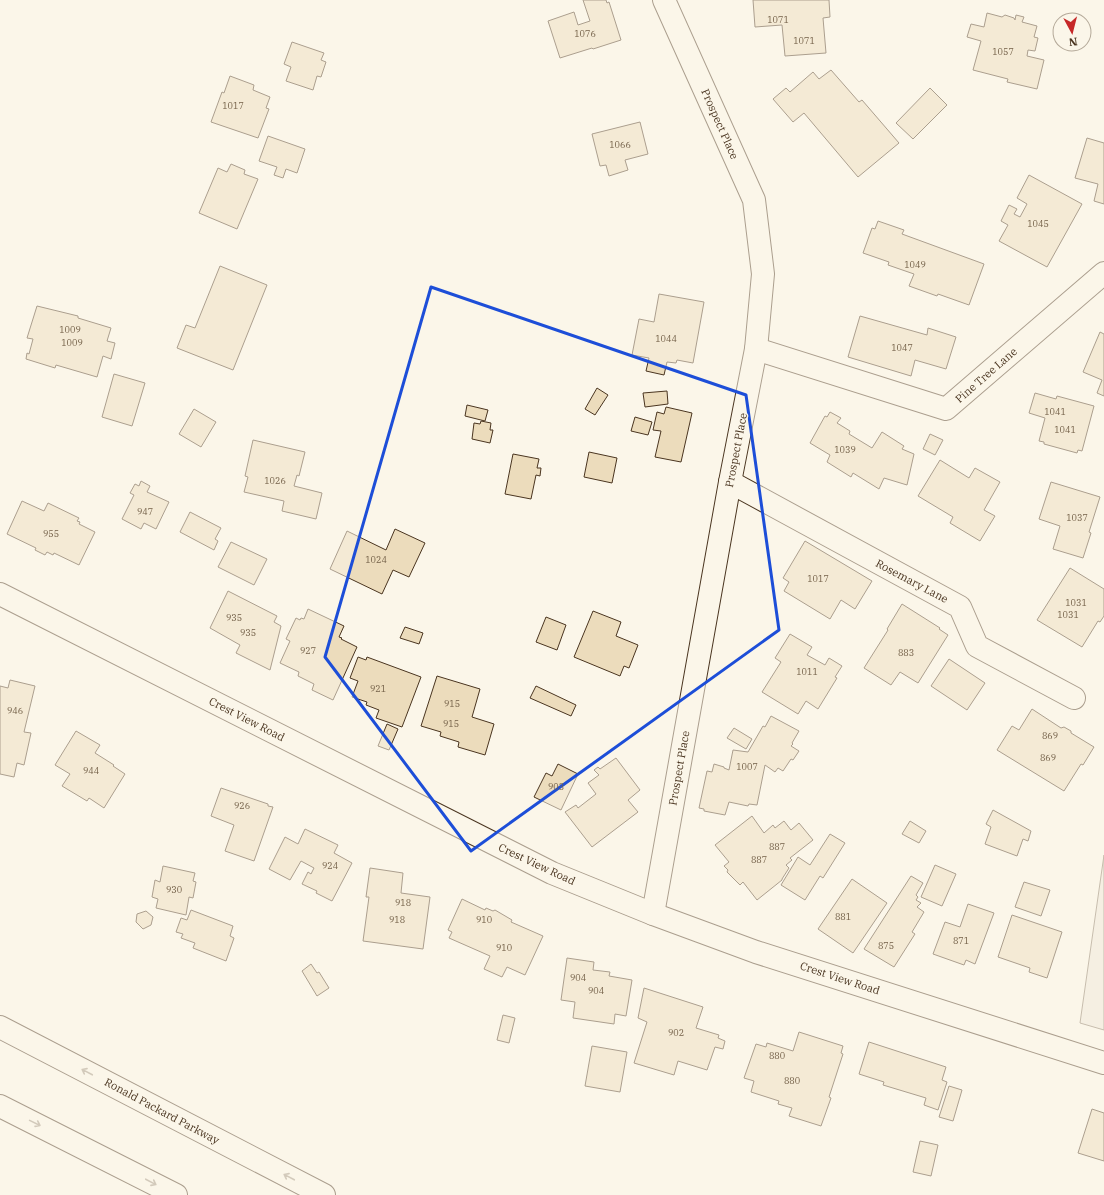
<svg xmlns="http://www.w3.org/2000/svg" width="1104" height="1195" viewBox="0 0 1104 1195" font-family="'IBM Plex Serif',serif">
<rect width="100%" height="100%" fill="#fbf6e9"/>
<!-- parking -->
<path fill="#ede7d9" stroke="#887966" d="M1104,855v175l-24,-7z"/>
<!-- building -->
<g fill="#ecdcbc" stroke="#4a3520">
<path d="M583,0h23l1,3 2,-1 12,38 -28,9 -1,-1 -32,10 -12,-37 26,-9 4,13 12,-4z"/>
<path d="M753,0h76l1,17 -7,1 3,35 -41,3 -3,-31 -27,2z"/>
<path d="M987,13l15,4 3,-2 9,3 1,2 1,-5 8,2 -2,5 15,4 -3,11 4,1 -3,13 -7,-1 -1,6 17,4 -7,29 -30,-7 1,-3 -35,-9 8,-29 -14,-4 4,-13 13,3z"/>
<path d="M292,42l32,11 -3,7 5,2 -5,15 -4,-1 -4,14 -27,-9 5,-14 -7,-3z"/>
<path d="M831,70l28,32 3,-2 37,43 -41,34 -54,-64 -11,9 -20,-23 13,-11 4,4 23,-20 6,7z"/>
<path d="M230,76l24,9 -1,5 17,7 -4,11 3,1 -11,29 -47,-16 11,-30 2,1z"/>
<path d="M930,88l17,17 -34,34 -17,-16z"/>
<path d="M640,122l8,32 -23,6 3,10 -19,6 -3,-11 -6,1 -8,-32z"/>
<path d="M268,136l37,13 -8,24 -11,-4 -3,9 -9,-3 3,-8 -18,-6z"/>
<path d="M1087,138l17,5v61l-10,-3 4,-17 -23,-6z"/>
<path d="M231,164l14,6 -1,4 14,5 -21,50 -38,-16 19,-45 9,4z"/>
<path d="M1029,175l53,29 -35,63 -48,-26 9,-16 -7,-4 8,-16 8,4 -3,5 6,3 7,-13 -10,-6z"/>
<path d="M878,221l26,9 -2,4 82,30 -15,41 -31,-11 -1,2 -28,-10 5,-12 -26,-9 1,-3 -26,-9 9,-25 3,1z"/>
<path d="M220,266l47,19 -34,85 -56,-22 9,-23 9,3z"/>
<path d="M659,294l45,8 -11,61 -16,-3 -1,3 -9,-1 -3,13 -18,-4 3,-13 -17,-3 7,-36 15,3z"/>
<path d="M37,306l41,10v2l33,10 -4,13 8,2 -4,16 -8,-3 -6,21 -41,-12 -1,3 -29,-9 1,-6 2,1 4,-15 -6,-1z"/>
<path d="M860,316l67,19 1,-7 28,9 -10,32 -31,-9 -4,16 -63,-19z"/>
<path d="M1100,332l4,2v62l-7,-3 5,-13 -19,-8z"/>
<path d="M114,374l31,9 -13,43 -30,-9z"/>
<path d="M597,388l11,7 -13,20 -10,-6z"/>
<path d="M667,391l1,13 -23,3 -2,-14z"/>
<path d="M1035,393l21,6 1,-3 37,10 -12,45 -4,-1 -1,3 -33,-9v-2l-5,-1 6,-23 -16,-5z"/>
<path d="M467,405l21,5 -3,11 -20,-5z"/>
<path d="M666,407l26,6 -11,49 -26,-5 6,-26 -8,-1 4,-18 7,2z"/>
<path d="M194,409l22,13 -15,25 -22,-13z"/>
<path d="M830,412l11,6 -4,5 13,8 -1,3 23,14 10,-16 22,14 -2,3 12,5 -7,31 -23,-7 -5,11 -26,-16 -2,4 -24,-15 3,-7 -20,-12 15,-27 2,1z"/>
<path d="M635,417l17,5 -4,13 -17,-4z"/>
<path d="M481,421l10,2 -1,7h3l-3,13 -18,-4 2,-16 6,1z"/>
<path d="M930,434l13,6 -8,15 -12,-6z"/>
<path d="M253,440l52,12 -6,24 -2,-1 -3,11 28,7 -6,26 -34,-8 2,-10 -40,-9 4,-15 -3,-1z"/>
<path d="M589,452l28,6 -5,25 -28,-6z"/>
<path d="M513,454l26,5 -2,9h4l-1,8 -4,-1 -5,24 -26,-5z"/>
<path d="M940,460l29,18 6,-10 25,14 -16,28 11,6 -15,25 -30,-18 3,-6 -35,-21z"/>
<path d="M141,481l9,5 -3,6 22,10 -13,27 -12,-6 -3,6 -19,-10 12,-24 -4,-2 5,-9 4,2z"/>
<path d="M1051,482l49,15 -11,35 2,1 -8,25 -30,-9 7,-23 -21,-7z"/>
<path d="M22,501l22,10 4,-8 31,15 -2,3 3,1 -1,2 16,8 -16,33 -25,-12 -1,2 -6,-3 -2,3 -10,-5 1,-2 -29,-14z"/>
<path d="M190,512l31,16 -6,11 3,2 -4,9 -34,-18z"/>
<path d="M395,529l30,14 -16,34 -16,-7 -11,24 -52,-25 17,-38 39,19z"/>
<path d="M805,541l67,40 -17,28 -14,-9 -11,19 -46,-28 5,-9 -6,-4z"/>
<path d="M231,542l36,17 -13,26 -36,-18z"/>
<path d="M1070,568l34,21v27l-4,6 -2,-1 -16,26 -45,-27z"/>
<path d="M228,591l49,25 -3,6 7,4 -11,44 -34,-17 4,-8 -30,-17z"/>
<path d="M902,604l38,24 -1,1 9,6 -30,48 -18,-11 -9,13 -27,-17 24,-38 -1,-1z"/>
<path d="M308,609l36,17 -5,11 3,1 -1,1 16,8 -24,53 -21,-10 2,-6 -16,-8 1,-4 -19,-9 10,-22 -4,-2 10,-21 4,2 1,-2 3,1z"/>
<path d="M593,611l28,11 -5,14 22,9 -9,23 -5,-2 -4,10 -46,-19z"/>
<path d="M546,617l20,8 -9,25 -21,-8z"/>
<path d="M405,627l18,6 -4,11 -19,-6z"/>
<path d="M790,634l22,13 -5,8 18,10 4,-7 13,8 -7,11 2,1 -19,31 -12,-8 -8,13 -36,-22 19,-30 -6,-4z"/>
<path d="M358,657l8,3 1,-3 54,20 -19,50 -26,-9 3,-8 -13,-5 1,-3 -15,-5 6,-16 -8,-3z"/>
<path d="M949,659l36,24 -18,27 -36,-24z"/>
<path d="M437,676l43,13 -8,28 22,7 -9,31 -27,-8 1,-5 -19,-6 1,-4 -20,-6z"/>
<path d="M10,680l25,6 -11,46 7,1 -7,32 -7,-2 -3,14 -14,-3v-88l8,2z"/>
<path d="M536,686l40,19 -5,11 -41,-18z"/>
<path d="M1032,709l29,19 3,-1 7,4v2l23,14 -11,18 -2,-1 -17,27 -67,-41 15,-24 7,4z"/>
<path d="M771,716l28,15 -7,12 1,1 -2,2 8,5 -6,9 -2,-1 -8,12 -5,-3 -3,4 -10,-7 -8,40 -8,-1 -1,2 -19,-4 -4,13 -21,-4v-2l-5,-1 8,-37 5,1 2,-8 10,3v1l5,2 4,-20 15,2 15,-26 2,1z"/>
<path d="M387,724l11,5 -9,21 -11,-4z"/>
<path d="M734,728l18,11 -6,10 -19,-11z"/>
<path d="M76,731l24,14 -5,8 19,12 -1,1 12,8 -21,34 -15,-10 -2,3 -25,-15 8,-12 -15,-9z"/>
<path d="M616,758l24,32 -12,10 10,12 -46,35 -27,-35 11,-7 2,3 18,-14 -8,-11 11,-8 -5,-5 4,-3 2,2z"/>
<path d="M558,764l20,10 -17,36 -27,-13 12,-24 6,3z"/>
<path d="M221,788l47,16v2l5,1 -19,54 -29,-10 9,-26 -23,-9z"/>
<path d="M993,810l38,21 -3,10 -5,-2 -6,17 -32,-12 6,-17 -5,-3z"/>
<path d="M752,816l12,17 9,-8 2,3 9,-7 7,9 8,-7 14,17 -23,18 2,2 -6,5 3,3 -7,11v1l-25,20 -14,-18 -3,3 -13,-13 1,-2 -4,-4 5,-4 -14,-17z"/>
<path d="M910,821l16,10 -7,12 -17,-9z"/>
<path d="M305,829l33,16 -4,8 18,10 -20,38 -16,-8 1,-2 -15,-7 6,-12 3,2 3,-6 -13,-7 -11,19 -21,-11 16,-32 13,7z"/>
<path d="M830,834l15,9 -22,35 -3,-2 -15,24 -24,-15 17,-28 12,8z"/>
<path d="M935,865l21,9 -14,32 -21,-9z"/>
<path d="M163,866l32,7 -2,8 3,1 -3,16 -4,-1 -3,18 -30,-7 2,-9 -6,-2 3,-17 5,2z"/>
<path d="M370,868l33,5 -2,20 29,4 -7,52 -60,-8 6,-44h-3z"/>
<path d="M911,876l12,7 -7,12 2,2 -2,3 5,3 -4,4 7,5 -12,20 3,2 -21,33 -30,-18z"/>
<path d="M852,879l35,24 -34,50 -35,-24z"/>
<path d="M1024,882l26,8 -9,26 -26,-9z"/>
<path d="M462,899l23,11 1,-2 7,3 2,-1 17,10 -1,2 32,14 -18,39 -18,-8 -5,10 -18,-8 6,-13 -41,-18 3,-6 -4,-2z"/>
<path d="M968,904l26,9 -19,51 -9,-4 -2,5 -31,-11 12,-32 15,5z"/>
<path d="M191,910l42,16 -3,10 4,2 -8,23 -33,-13 2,-5 -14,-5 2,-4 -7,-2 5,-14 6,2z"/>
<path d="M146,911l7,6 -2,8 -8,4 -7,-7 1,-8z"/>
<path d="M1012,915l50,17 -15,46 -18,-6 1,-4 -32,-11z"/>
<path d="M567,958l27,4 -1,8 17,2 -1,4 23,4 -6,36 -11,-2 -1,10 -41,-6 2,-16 -14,-2z"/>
<path d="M311,964l6,9 2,-1 10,16 -12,8 -15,-25z"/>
<path d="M644,988l59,19 -7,21 23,7 -1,3 7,3 -2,8 -8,-2 -8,23 -29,-9 -4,14 -40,-12 13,-41 -9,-4z"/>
<path d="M503,1015l12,3 -6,25 -12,-3z"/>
<path d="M799,1032l44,14 -2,7 2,1 -14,43 2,1 -10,28 -32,-10 3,-8 -14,-4 1,-3 -28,-9 3,-11 -10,-3 12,-34 10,3 1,-4 26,8z"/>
<path d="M869,1042l77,25 -4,13 5,2 -9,28 -14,-5 2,-7 -43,-13 1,-3 -25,-8z"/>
<path d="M592,1046l35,6 -7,40 -35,-6z"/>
<path d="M949,1086l13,4 -9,31 -14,-4z"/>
<path d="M1092,1109l12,4v48l-26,-8z"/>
<path d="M920,1141l18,4 -7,31 -18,-4z"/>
</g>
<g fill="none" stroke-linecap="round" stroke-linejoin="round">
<defs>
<g id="minor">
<path d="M756,349l190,60 158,-136"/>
<path d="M730,482l230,125 17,39 97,52"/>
</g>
<g id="tertiary">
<path d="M0,594l552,279 101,41 103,38 348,111"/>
<path d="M653,914l77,-432 26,-133 7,-75 -9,-74 -90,-200"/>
</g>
<g id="motorway">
<path d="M0,1027l324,168"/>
<path d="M0,1106l176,89"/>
</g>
</defs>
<!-- minor casing -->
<use href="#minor" stroke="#4a3520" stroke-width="24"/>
<!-- tertiary casing -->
<use href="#tertiary" stroke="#4a3520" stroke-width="24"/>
<!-- motorway casing -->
<use href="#motorway" stroke="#4a3520" stroke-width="24"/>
<!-- minor -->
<use href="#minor" stroke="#fbf6e9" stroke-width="22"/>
<!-- tertiary -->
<use href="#tertiary" stroke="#fbf6e9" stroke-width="22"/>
<!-- motorway -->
<use href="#motorway" stroke="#fbf6e9" stroke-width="22"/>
</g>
<!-- one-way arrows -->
<defs><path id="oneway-shaft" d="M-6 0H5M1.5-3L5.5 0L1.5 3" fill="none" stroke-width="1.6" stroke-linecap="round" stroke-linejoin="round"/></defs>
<g stroke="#a29684">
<use href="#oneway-shaft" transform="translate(87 1072) rotate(-152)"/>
<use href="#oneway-shaft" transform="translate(35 1123) rotate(26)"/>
<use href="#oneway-shaft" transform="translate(289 1177) rotate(-152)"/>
<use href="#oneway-shaft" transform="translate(151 1182) rotate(28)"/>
</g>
<!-- marked area -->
<path d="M0 0H1104V1195H0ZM431,287l315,108 33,235 -308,221 -146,-194z" fill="#fbf6e9" fill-opacity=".55" fill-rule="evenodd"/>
<path fill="none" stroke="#1d4ed8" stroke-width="3" stroke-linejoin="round" d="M431,287l315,108 33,235 -308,221 -146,-194z"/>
<g text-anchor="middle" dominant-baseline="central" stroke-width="3" stroke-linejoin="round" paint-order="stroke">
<!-- number labels -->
<g font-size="9" fill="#725f47">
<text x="778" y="19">1071</text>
<text x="585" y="33">1076</text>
<text x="804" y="40">1071</text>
<text x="1003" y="51">1057</text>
<text x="233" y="105">1017</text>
<text x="620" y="144">1066</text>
<text x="1038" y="223">1045</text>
<text x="915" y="264">1049</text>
<text x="70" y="329">1009</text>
<text x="666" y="338">1044</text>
<text x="72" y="342">1009</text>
<text x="902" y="347">1047</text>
<text x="1055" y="411">1041</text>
<text x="1065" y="429">1041</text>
<text x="845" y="449">1039</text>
<text x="275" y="480">1026</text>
<text x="145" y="511">947</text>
<text x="1077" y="517">1037</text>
<text x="51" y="533">955</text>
<text x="376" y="559">1024</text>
<text x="818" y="578">1017</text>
<text x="1076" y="602">1031</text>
<text x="1068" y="614">1031</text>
<text x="234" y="617">935</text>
<text x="248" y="632">935</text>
<text x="308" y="650">927</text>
<text x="906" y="652">883</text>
<text x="807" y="671">1011</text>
<text x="378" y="688">921</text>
<text x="452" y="703">915</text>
<text x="15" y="710">946</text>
<text x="451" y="723">915</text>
<text x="1050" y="735">869</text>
<text x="1048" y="757">869</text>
<text x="747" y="766">1007</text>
<text x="91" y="770">944</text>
<text x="556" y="786">903</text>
<text x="242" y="805">926</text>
<text x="777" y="846">887</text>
<text x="759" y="859">887</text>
<text x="330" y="865">924</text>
<text x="174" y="889">930</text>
<text x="403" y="902">918</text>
<text x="843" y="916">881</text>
<text x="397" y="919">918</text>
<text x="484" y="919">910</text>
<text x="961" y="940">871</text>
<text x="886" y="945">875</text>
<text x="504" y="947">910</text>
<text x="578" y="977">904</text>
<text x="596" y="990">904</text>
<text x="676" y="1032">902</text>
<text x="777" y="1055">880</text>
<text x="792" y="1080">880</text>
</g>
<!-- street labels -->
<g font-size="11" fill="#4a3520" stroke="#fbf6e9">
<text transform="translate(720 124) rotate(66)">Prospect Place</text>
<text transform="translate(986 375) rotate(-41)">Pine Tree Lane</text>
<text transform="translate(736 450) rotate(-79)">Prospect Place</text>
<text transform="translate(912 581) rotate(28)">Rosemary Lane</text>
<text transform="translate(247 719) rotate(27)">Crest View Road</text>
<text transform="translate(679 768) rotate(-80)">Prospect Place</text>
<text transform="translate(537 864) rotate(25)">Crest View Road</text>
<text transform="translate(840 978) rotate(18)">Crest View Road</text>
<text transform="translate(162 1111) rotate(28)">Ronald Packard Parkway</text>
</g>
</g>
<!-- north arrow -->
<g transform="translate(1072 32) rotate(173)"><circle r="19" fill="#fbf6e9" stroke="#b4a999"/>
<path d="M0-3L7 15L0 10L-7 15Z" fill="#c62828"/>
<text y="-6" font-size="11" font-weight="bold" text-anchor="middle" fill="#4a3520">N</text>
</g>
</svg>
